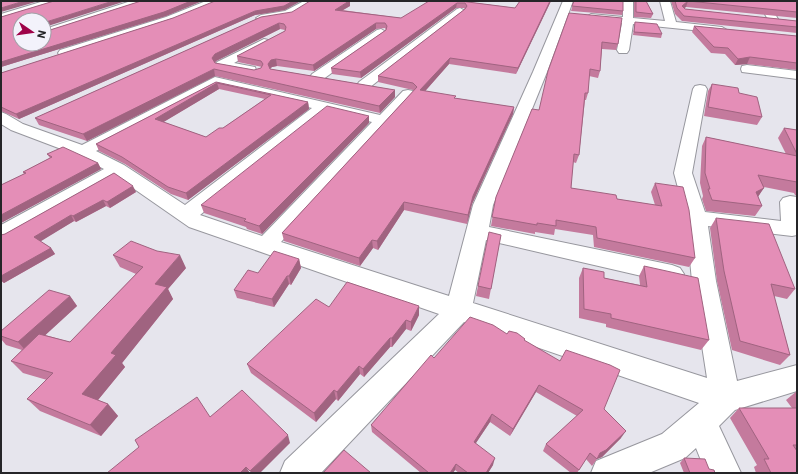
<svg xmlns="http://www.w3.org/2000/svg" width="798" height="474" viewBox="0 0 798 474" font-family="'IBM Plex Sans',sans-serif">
<rect width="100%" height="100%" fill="#e6e5ed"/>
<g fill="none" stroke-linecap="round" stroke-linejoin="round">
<defs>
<g id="minor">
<path d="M44,1h15l-2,2 -56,17v-6z"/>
<path d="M131,1h14l-2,2 -91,30h-8v-6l4,1z"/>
<path d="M206,1h13l-2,2 -43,18 -106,35h-8l-2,-3 2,-3 106,-33z"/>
<path d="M304,1h12l-24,15 -31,5 -5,-3 5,-3 24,-4z"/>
<path d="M563,1h10l-26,71 -54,133 -4,22 183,38 8,3 4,6 -4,6 -8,3 -186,-43 -13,63 234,75 -15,-97 -6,-63 -12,-45 19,-84 2,-3 5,-1 5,1 2,3 -15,84 13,39 76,9 -1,-19 3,-4 7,-2 7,1v38l-5,1 -84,-10 8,55 21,100 60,-16v26l-62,19 -16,16 22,47h-35l-10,-25 -11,10 -36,15h-58l5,-12 66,-27 37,-31 -235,-81 -143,151h-41l5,-12 154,-147 -250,-87 -72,-50 -108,62 -8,2v-16l103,-56 -27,-14 -66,-25 -10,-6v-12l5,2 17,10 59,21 133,-68 165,38 23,-24 5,-1 5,1 2,3 -2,3 -132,145 168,54 24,-91 60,-133zM217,86l95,22 -127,97 -61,-40 -28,-14zM327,111l45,11 -110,114 -62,-21z"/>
<path d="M623,1h10v17l32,3 -5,-20h10l6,21 46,5 5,3 -5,3 -89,-9 -4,26 -2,3h-8l-2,-3 5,-27 -31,-3 -5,-3 5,-3 32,3z"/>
<path d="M757,1h10l11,18 -1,2h-8z"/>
<path d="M460,8l5,3 -2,2 -94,75 -5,1 -5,-1 -2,-3 2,-3 98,-73z"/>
<path d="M381,29l5,3 -1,2 -63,46h-10l-2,-3 2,-3 65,-44z"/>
<path d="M264,39l4,1 2,2 -2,2 -34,19 21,4 1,3 -1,3 -5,1 -29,-5 -4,-1 -2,-3 2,-3z"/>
<path d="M747,65l50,6v8l-55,-7 -1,-3 1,-3z"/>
</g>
</defs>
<!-- minor casing -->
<use href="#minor" stroke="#97979e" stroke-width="2"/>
<!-- minor -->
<use href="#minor" fill="#fff" fill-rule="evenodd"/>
</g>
<!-- wall -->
<g fill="#c47a9d" fill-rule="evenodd">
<path d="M54,1l-6,25h-4v-6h-24v24l30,-14 91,-29h61l-36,15 -165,51v-50z"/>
<path d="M460,1l55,7 5,-7h31l-35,73 -67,-10 -24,27 30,7 59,9 -1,7 -41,90 -5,20 -63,-14 -26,40 -5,-2 -13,18 -76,-25 -2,-8 132,-143h-1l-35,-8v-6l87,-67 -1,-1h-8l-95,70 -29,-4 -1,-6 55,-38 -1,-2 -9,1 -62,42 -37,-5 -5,1 -2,1v1l125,21v7l-15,16 -165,-37 -128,65 -48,-16 -4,-7 226,-101 89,-11 -8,4 59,8zM280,29l5,1v1l-48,25 1,6 24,5 -1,1 -7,2 -39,-7 1,-2z"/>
<path d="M574,1l49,10 -1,4 -51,-4z"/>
<path d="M634,1h12l7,13 -2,4 -17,-1z"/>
<path d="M671,1h126v17l-111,-11 -2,1 1,1 112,12v12l-115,-12 -7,-7z"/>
<path d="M285,10l-30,5 -236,104 -18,-8v-38l172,-55z"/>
<path d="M569,13l49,31 -2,6 -14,-1 -2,22 -2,7 -9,-2 -1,17 -2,7h-1l-6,55 -3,8 -3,-1 -2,26 46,11 38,6 -4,-13 4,-9 40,75 -6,9 -95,-20 -1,-12 -38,-6 -1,6 -19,-3v2l-44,-8 5,-29 43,-87z"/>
<path d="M635,22l27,12 -1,4 -28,-3z"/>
<path d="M694,26l103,10v34l-50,-6 -12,1 -10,-11 -14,-1 -19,-21z"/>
<path d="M216,82l92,20 1,7 -121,91 -17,-6 -46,-30 -26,-13 -3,-7zM219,89l46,10 -42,29 -17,9 -43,-15z"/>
<path d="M712,84l50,33 -5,8 -53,-9 4,-25z"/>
<path d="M369,123l-107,111 -15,-5 -1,-2 -42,-14 -3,-8z"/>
<path d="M784,128l13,2v66l-2,-1 -1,-2 -30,-6 -6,10 4,9 -7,10 -49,-5 -4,-12 1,-3 -3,-13 2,-37 4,-9 80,17 -8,-16z"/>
<path d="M47,154l51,9 3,6 -100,54v-38l23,-11 -1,-2 27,-14z"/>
<path d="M114,173l22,19 -26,16 -4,-2 -30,16 -2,-1 -34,20 11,7 4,6 -51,29 -3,-2v-46l4,-1z"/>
<path d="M716,218l79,71 -8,10 -13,-3 16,59 -10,10 -48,-15 -15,-69 -7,-53z"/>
<path d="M501,235l-12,64 -13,-3 2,-10z"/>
<path d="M113,255l73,13 -18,21 5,10 -51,64 3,4 -27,33 10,4 10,12 -17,20 -61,-25 -13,-12 20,-19 -24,-7 -12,-12 11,-11 -16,-5 -5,-6v-8l69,-35 7,10 -32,29 25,7 66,-68 -16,-7z"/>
<path d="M299,259l2,9 -10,17 -2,-1 -15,23 -37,-9 -3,-8 24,-17z"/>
<path d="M644,266l65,74 -8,10 -95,-23v-3l-27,-6v-40l4,-10 21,10 36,7 -1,-9z"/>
<path d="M419,306v9l-8,16 -5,-2 -14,18h-2l-26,30 -4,-3 -22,27 -2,-2 -20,23 -65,-49 -4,-9 82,-57z"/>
<path d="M507,334l18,5 -1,2 80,68 17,29 -19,19 -5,2 -5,7 -6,-7 -9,14h-6l-28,-22 3,-7 31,-28 -41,-24 -26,44 -20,-14 -15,22 18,21 -5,8h-29l-4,-3 -2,3h-32l-49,-41 -1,-7 63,-67z"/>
<path d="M797,391v82h-41l-2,-6 3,-2 -27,-47 9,-10h53l-6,-8z"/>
<path d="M684,458l25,11 6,4h-31l-4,-10z"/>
</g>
<!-- shaded-wall -->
<g fill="#a06380">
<path d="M24,1h15l-38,11v-4z"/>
<path d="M113,1h13l-78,25 -2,-4z"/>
<path d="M191,1h11l-36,15 -165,51v-5z"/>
<path d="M293,1h8l-16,9 -30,5 -236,104 -3,-5 239,-103z"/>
<path d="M349,1h1v5l-15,9v-5z"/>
<path d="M550,1h1l-35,73 2,-6z"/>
<path d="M688,1l-2,6 -6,4 2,-5z"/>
<path d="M457,3l-1,5 -95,70 -1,-6z"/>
<path d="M279,23l1,6 -64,32 -2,3 -2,-6 3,-4z"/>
<path d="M376,23v6l-62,42 -1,-6z"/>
<path d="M750,57l-3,7 -12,1 3,-6z"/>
<path d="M450,58l-1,6 -29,33v-7z"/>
<path d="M276,59l1,7 -5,1 -3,3 -1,-6 3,-4z"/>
<path d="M214,69l1,7 -128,65 -4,-7z"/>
<path d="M217,83l2,6 -62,37 -2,-7z"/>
<path d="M395,90v7l-15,16 -1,-7z"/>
<path d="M308,102l1,7 -121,91 -2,-7z"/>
<path d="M514,107l-1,7 -41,90 -5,20 1,-9 5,-19z"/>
<path d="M369,116v7l-107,111 -3,-8z"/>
<path d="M98,163l3,6 -100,54v-8z"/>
<path d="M133,186l3,6 -26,16 -3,-6z"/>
<path d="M764,188l-7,10 -1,-6z"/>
<path d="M103,200l3,6 -30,16 -3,-6z"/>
<path d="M404,202v8l-26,40 -1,-9z"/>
<path d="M71,215l3,6 -36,22 -4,-6z"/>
<path d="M372,240l1,8 -13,18 -1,-8z"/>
<path d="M51,248l4,6 -51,29 -3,-3v-4z"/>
<path d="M180,255l6,13 -18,21 5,10 -51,64 3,4 -32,39 -11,-12 29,-41 44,-69z"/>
<path d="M299,259l2,9 -10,17 -2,-9z"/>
<path d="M287,276l2,8 -15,23 -2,-8z"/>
<path d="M70,296l7,10 -50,46 -9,-10z"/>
<path d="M419,306v9l-8,16v-9z"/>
<path d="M406,320v9l-14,18v-9z"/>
<path d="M390,338v9l-26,30 -1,-8z"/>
<path d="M359,366l1,8 -22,27 -1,-9z"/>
<path d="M539,385l-3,7 -26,44 3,-7z"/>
<path d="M334,390l2,9 -20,23 -2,-9z"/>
<path d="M108,404l10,12 -17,20 -11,-11z"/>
<path d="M492,414l-2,8 -18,27 2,-7z"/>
<path d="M626,431l-5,7 -19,19 -5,2 3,-6z"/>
<path d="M288,435l2,8 -30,30h-9l-1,-2z"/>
<path d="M495,458l-2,7 -5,8h-2z"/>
<path d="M456,464l-1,6 -2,3h-3z"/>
<path d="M246,467l4,6h-10z"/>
</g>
<!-- building -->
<g fill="#e48eb7" stroke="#a06380" fill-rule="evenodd">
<path d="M1,1h23l-23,7z"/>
<path d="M54,1h59l-67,21h-2v-2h-24v24h24v-14h6l91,-29h50l-27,11 -163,50v-45z"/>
<path d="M215,1h78l-9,5 -29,5 -239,103 -15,-7v-34l172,-55z"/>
<path d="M310,1h39l-14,9 66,8 28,-17h31l55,7 5,-7h30l-32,67 -68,-10 -30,32 36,6 -2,2 60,9 -41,89 -5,19 -64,-13 -27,39 -5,-1 -13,18 -77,-25 135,-146 -4,-4 -35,-7 87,-67 2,-3 -2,-3h-8l-97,69 -29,-4 55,-38 1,-4 -2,-3h-9l-63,42 -37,-6 -5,1 -3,4 2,5 125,21 -16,16 -165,-37 -131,65 -48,-16 226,-101 31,-5zM279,23l5,1 2,3 -1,4 -48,25 24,5 2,3 -2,4 -7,2 -39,-7 -3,-5 3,-4z"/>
<path d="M574,1h49v10l-51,-5z"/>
<path d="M636,1h10l7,13 -17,-2z"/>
<path d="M675,1h122v11l-109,-11 -6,5 3,3 112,12v6l-113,-11 -7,-8z"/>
<path d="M569,13l53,5 -4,26 -16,-2 -2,29 -10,-2 -2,24h-3l-6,62 -5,-1 -3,34 45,7 1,4 45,7 -7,-23 28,4 6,23 6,48 -98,-20 -1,-11 -40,-7v6l-19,-3v2l-45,-8 4,-20 36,-88 7,1 9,-39z"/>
<path d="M635,22l22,2 5,10 -28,-2z"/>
<path d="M694,26l103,10v27l-47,-6 -12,2 -10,-11 -14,-1z"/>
<path d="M216,82l92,20 -122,91 -18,-6 -46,-30 -26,-13zM217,83l54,12 -48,33h-4l-13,9 -51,-18z"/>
<path d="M712,84l26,4 1,5 18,4 5,20 -54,-10z"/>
<path d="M327,106l42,10 -110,110 -15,-5 2,-2 -45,-14z"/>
<path d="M784,128l13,2v24z"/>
<path d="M706,137l91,19v26l-39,-7 6,13 -8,4 6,14 -50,-6 -4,-11h2l-5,-16z"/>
<path d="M63,147l35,16 -97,52v-30l25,-12 -3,-1 29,-15 -5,-3z"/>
<path d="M114,173l19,13 -26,16 -4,-2 -30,16 -2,-1 -37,22 17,11 -50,28v-41l4,-1z"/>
<path d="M716,218l53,6 26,65 -24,-5 19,71 -50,-14 -16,-70z"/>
<path d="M489,232l12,3 -10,54 -13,-3z"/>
<path d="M131,241l26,10 23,4 -25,29 12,3 -56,66 5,2 -34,39 26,10 -18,21 -63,-26 26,-26 -42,-12 28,-27 31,8 73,-75 -30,-12z"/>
<path d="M274,251l25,8 -10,17h-2l-15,23 -38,-9 14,-20 10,3z"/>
<path d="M644,266l54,12 11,62 -98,-22v-4l-27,-5 -1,-41 21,4v6l43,9z"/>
<path d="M347,282l72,24 -8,16 -5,-2 -14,18h-2l-27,31 -4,-3 -22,26 -3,-2 -20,23 -67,-49 69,-65 13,8z"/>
<path d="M49,290l21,6 -52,46 -17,-6v-5z"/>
<path d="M470,317l23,8 14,9 2,-3 8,2 8,6 -1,1 36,21 6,-11 44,15 10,5 -16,39 22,22 -20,19 -6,3 -3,6 -7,-6 -11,17 -33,-26 37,-34 -44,-25 -26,44 -21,-15 -18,28 21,16 -9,15h-18l-12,-9 -6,9h-21l-58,-48 60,-70 3,3z"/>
<path d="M242,390l46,45 -38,36 -4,-4 -6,6h-133l32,-26 -4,-7 62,-43 13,20z"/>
<path d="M739,408h58v37h-4l4,6v22h-26l-7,-14h5z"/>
<path d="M344,450l27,23h-48z"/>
<path d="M684,458l21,1 4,10 5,1 1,3h-25z"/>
</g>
<!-- border -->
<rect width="798" height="474" fill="none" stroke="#252528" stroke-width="4"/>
<!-- north arrow -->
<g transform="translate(32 32) rotate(103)"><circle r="19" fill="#f3f2fb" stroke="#a1a0a7"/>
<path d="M0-3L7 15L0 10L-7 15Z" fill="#9e0248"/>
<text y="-6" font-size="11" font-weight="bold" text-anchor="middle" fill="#252528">N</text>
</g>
</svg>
